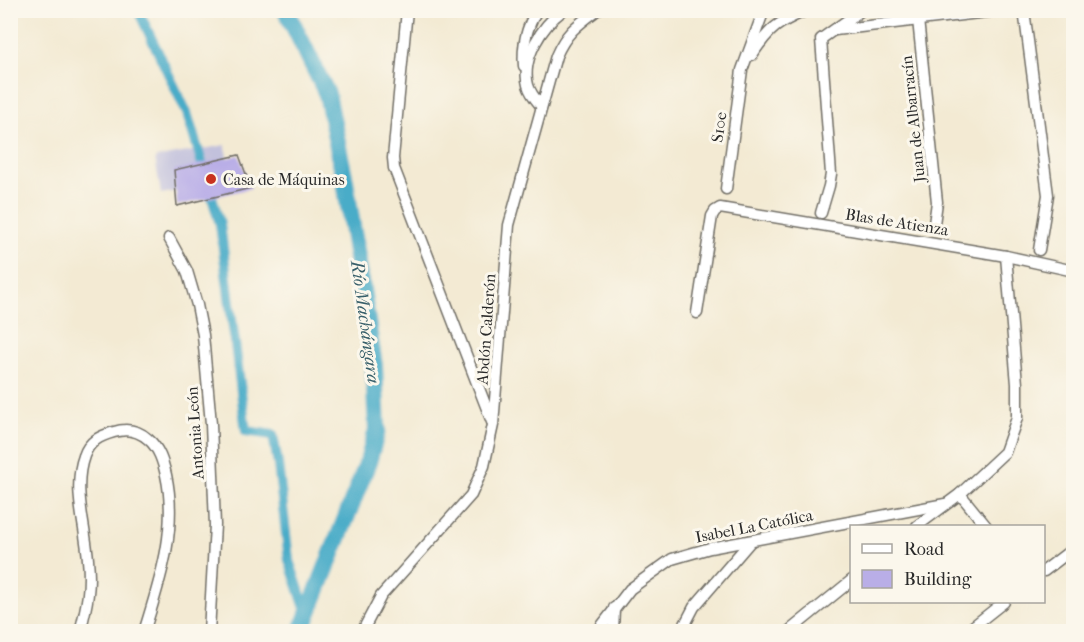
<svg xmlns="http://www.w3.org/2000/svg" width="1084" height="642" viewBox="0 0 1084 642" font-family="'IM FELL French Canon',serif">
<rect width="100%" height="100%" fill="#fbf7ec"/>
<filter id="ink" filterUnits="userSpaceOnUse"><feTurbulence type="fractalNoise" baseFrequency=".0167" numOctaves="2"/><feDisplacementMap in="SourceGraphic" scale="12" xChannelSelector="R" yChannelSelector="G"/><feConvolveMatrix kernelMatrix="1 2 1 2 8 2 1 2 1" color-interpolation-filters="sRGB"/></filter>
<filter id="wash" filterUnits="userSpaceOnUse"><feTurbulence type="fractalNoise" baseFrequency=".008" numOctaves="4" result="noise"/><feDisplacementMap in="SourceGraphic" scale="24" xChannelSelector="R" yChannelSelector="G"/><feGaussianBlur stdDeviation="1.35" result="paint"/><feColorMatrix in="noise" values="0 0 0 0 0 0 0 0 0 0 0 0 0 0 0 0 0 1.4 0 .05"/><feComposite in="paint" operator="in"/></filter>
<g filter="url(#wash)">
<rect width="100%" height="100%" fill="#f3ead3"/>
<!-- industrial -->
<path fill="#c2c1dc" d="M225,145l6,36 -70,13 -6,-36z"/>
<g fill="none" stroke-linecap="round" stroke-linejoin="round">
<!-- canal -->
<path stroke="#49acc8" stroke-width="10" d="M138,10l49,103 33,111 26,207 27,4 5,29 11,96 18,54"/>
<!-- river -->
<path stroke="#49acc8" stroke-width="18" d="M286,10l41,84 18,87 29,185 3,64 -9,32 -67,170"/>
</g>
<g id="blocks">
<!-- building -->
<path fill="#b9aee7" d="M239,155l12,33 -74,18 -3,-36z"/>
</g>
</g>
<g filter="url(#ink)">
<use href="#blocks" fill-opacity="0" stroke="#716e66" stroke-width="1.5"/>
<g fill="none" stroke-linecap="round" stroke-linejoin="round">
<defs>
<g id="minor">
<path d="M407,10l-14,148 1,10 98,254"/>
<path d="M917,10l20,192 -3,22"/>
<path d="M1024,10l24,185 -9,55"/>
<path d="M835,30l169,-20"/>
<path d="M752,55c18,-28 26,-32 55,-45"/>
<path d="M524,66c-2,-21 2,-38 13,-56"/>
<path d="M541,106c-5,-6 -11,-13 -13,-21 -7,-27 14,-59 35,-75"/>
<path d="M726,189l16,-119 22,-60"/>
<path d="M821,213l8,-27 2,-12 -10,-135 41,-29"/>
<path d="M169,238l18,33 10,34 6,30 8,89 4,101 -6,107"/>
<path d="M697,313l15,-97 3,-5 5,-3 286,48 68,15"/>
<path d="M960,494l26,32"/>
<path d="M917,526l43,-32 45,-42 12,-34v-34l-11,-128"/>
<path d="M1044,571l30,-23"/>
<path d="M80,632c7,-27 11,-45 8,-72 -2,-33 -16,-72 -4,-104 5,-15 16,-20 30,-24 13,-4 25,-1 34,7 11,9 15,23 18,36 12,54 -6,105 -22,157"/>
<path d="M362,632l19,-36 90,-101 13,-29 9,-41 16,-200 47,-169c10,-23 21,-31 41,-46"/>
<path d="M597,632l33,-43 42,-30 38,-11 235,-44"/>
<path d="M613,632l1,-24"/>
<path d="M681,632l13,-25 56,-65"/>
<path d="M788,632l64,-52"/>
<path d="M966,632l38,-30"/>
</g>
</defs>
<!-- minor casing -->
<use href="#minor" stroke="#716e66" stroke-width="13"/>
<!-- minor -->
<use href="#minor" stroke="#fff" stroke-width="10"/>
</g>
</g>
<!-- markers -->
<circle fill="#c8321e" stroke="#fbf7ec" stroke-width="2" cx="211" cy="179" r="6"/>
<g text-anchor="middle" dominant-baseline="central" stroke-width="6" stroke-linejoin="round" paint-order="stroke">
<!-- street labels -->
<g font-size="16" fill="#2b2b2b" stroke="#fbf7ec">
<text transform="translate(913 119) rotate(-96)">Juan de Albarracín</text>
<text transform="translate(719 127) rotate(-82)">S10e</text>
<text transform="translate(897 222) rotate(9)">Blas de Atienza</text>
<text transform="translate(486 329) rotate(-86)">Abdón Calderón</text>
<text transform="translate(195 433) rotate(-94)">Antonia León</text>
<text transform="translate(754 526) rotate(-11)">Isabel La Católica</text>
</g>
<!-- poi labels -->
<g font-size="16" fill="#2b2b2b" stroke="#fbf7ec" text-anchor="start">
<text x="223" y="179">Casa de Máquinas</text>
</g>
<!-- water labels -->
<g font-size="18" font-style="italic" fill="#375f6a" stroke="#fbf7ec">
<text transform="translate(365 322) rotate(82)">Río Machángara</text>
</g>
</g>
<!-- margin -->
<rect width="1084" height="642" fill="none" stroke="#fbf7ec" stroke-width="36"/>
<!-- legend -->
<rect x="850" y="525" width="195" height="78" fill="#fbf7ec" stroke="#a8a59f" stroke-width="1.5"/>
<rect x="862" y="544" width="30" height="9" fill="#ffffff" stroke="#a8a59f" stroke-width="1.5"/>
<text x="904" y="555" font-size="18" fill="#2b2b2b">Road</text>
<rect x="862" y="570" width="30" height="18" fill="#b9aee7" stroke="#a8a59f" stroke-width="1.5"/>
<text x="904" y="585" font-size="18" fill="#2b2b2b">Building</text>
</svg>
